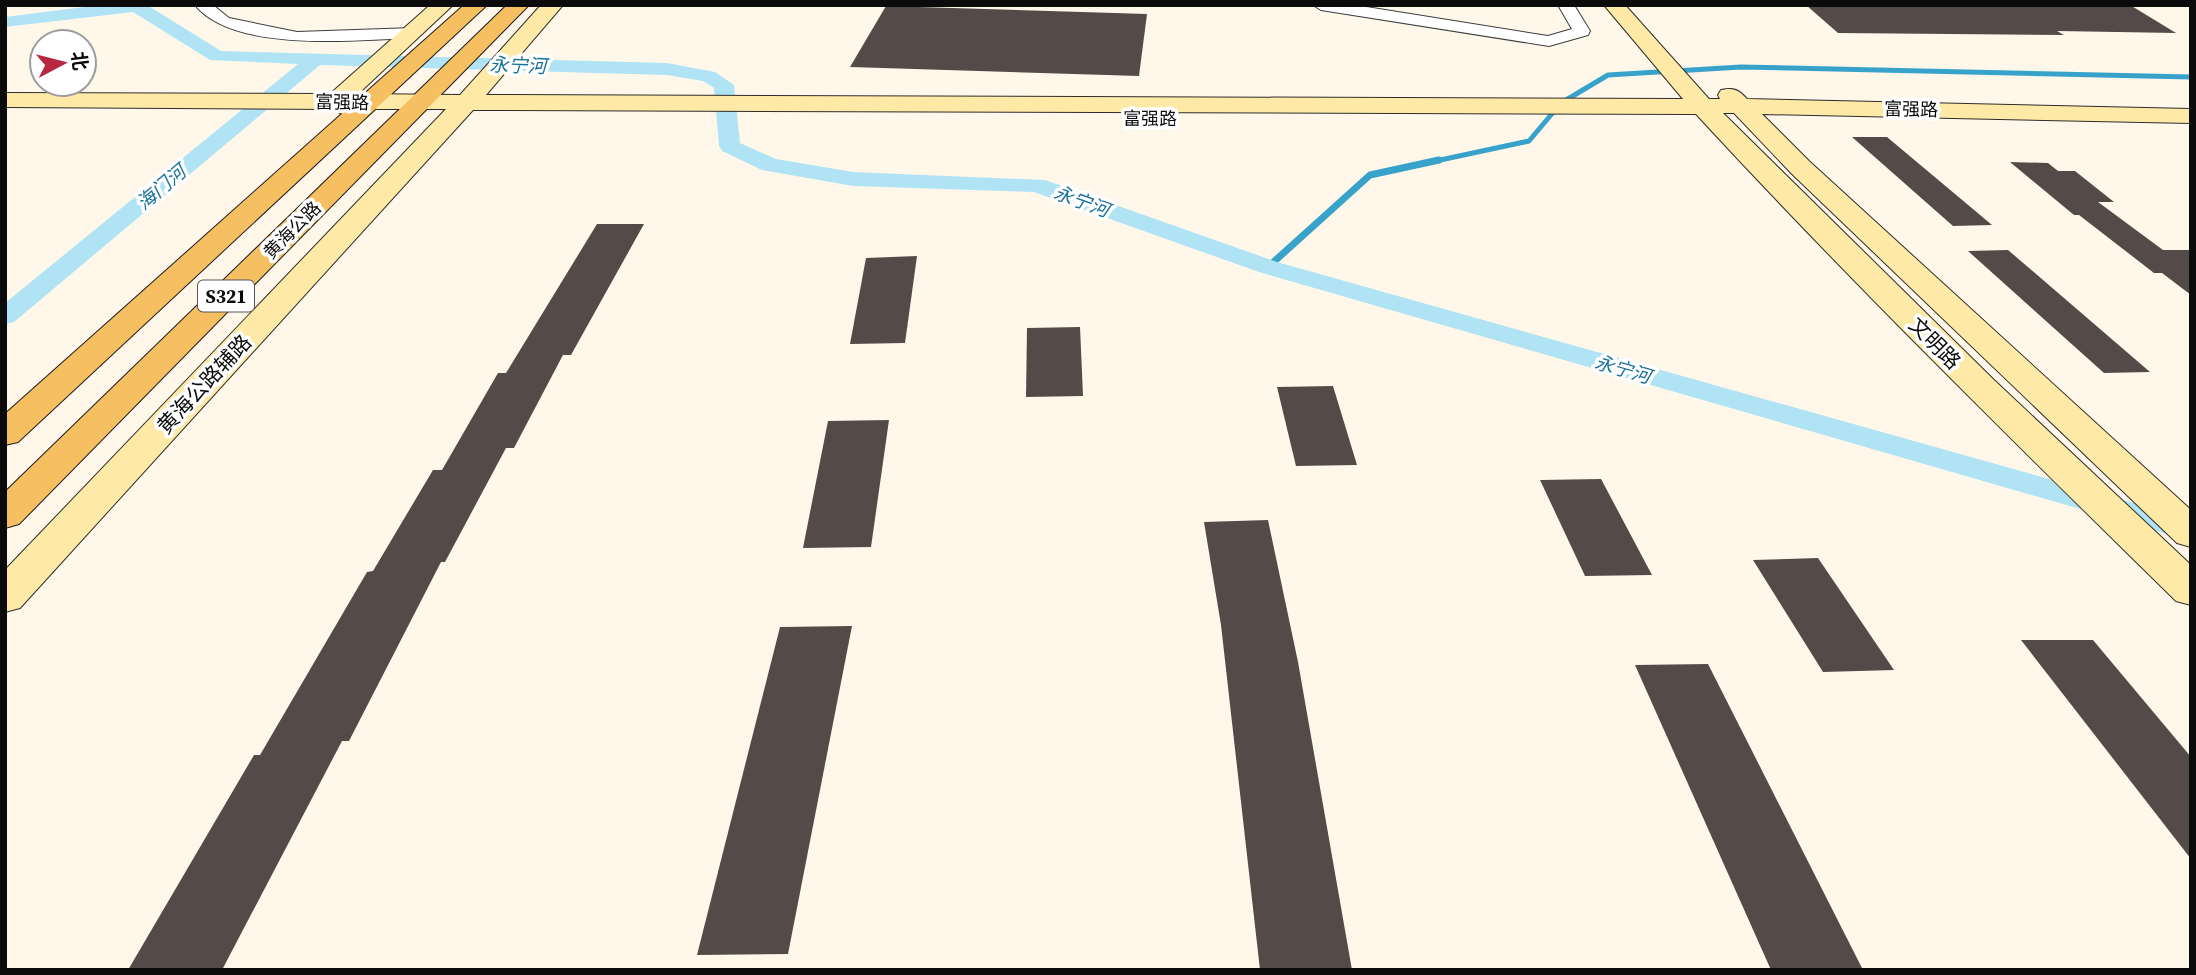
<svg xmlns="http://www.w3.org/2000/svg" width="2196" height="975" viewBox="0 0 2196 975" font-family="'Source Serif 4','Noto Sans SC',serif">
<rect width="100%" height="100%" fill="#fff8ea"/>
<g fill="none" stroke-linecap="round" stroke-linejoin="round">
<!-- stream-far1 -->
<path stroke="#38a3ca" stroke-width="5" d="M1431,162l98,-21 32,-38 47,-28 133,-8 450,10"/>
<!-- stream -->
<path stroke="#38a3ca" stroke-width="7" d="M1268,267l102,-92 69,-15"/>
<!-- canal -->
<path fill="#b0e4f5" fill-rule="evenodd" d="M100,5h47l74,46 446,12 48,9 19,13 6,58 36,16 77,13 192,8 232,82 914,257v22l-932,-269 -225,-80 -181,-6 -91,-16 -40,-19 -3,-5 -5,-58 -11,-7 -36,-6 -347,-10 -306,257 -9,2v-21l293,-239 -88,-4 -77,-48 -128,15v-10z"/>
</g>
<!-- building -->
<g fill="#544b48">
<path d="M1806,5h324l46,28 -119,-2 7,4 -226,-2z"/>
<path d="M886,6l261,8 -8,62 -289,-9z"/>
<path d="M1852,137h35l105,88 -39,1z"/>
<path d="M2010,162l38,1 10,8h17l39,31h-16l65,48h28v45l-29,-22h-8l-75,-58h-5z"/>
<path d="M597,224h47l-73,131h-8l-49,93h-8l-61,114h-4l-92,179h-7l-120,229h-94l126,-215h6l107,-183 6,-1 60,-101h9l56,-97h8z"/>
<path d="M2008,250l142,122 -46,1 -136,-122z"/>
<path d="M917,256l-12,87 -55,1 16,-86z"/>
<path d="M1080,327l3,69 -57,1 1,-69z"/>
<path d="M1333,386l24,79 -61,1 -19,-79z"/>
<path d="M889,420l-18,127 -68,1 25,-127z"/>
<path d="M1601,479l51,96 -67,1 -45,-96z"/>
<path d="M1268,520l30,142 54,308h-92l-39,-345 -17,-103z"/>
<path d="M1818,558l76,112 -71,2 -70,-112z"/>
<path d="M852,626l-64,328 -91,1 83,-328z"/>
<path d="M2021,640h72l98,117v102z"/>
<path d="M1708,664l155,306h-92l-136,-305z"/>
</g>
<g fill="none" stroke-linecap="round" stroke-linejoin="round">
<defs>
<g id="minor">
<path d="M195,5h18l16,13 68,14 116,-4 8,5 -8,5c-57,2 -179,15 -218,-33z"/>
<path d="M1313,5h41l194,31 24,-7 -14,-24h16l16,26 -2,4 -39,11 -228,-36z"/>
</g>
<path id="secondary" d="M430,5h23l-95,89 102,1 81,-90h22l-77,90 1197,4 -79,-94h21l84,94h11l-2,-4 3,-5c13,-3 18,0 26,9l444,10v14l-429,-9 47,47 382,349v37l-14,-4 -386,-370 -57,-60h-11l271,267 197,185v40l-15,-4c-163,-160 -326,-320 -480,-487l-1223,-4 -453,498 -15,4v-42l441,-461h-87l-3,5 -9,2 -15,-7 -327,-2v-14l325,1z"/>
<g id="primary">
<path d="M464,5h23l-469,437 -13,3v-31z"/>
<path d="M507,5h22l-510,519 -14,4v-36z"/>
</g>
</defs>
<!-- minor casing -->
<use href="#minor" stroke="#3e3e3e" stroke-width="2"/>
<!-- secondary casing -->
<use href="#secondary" stroke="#2d2d2d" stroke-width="2"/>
<!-- primary casing -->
<use href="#primary" stroke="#1c1c1c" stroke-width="2"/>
<!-- minor -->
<use href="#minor" fill="#fff" fill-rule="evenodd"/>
<!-- secondary -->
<use href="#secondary" fill="#fee9a6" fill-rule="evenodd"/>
<!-- primary -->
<use href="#primary" fill="#f6bf62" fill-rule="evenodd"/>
</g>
<g text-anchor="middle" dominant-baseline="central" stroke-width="7" stroke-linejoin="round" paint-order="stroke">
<!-- far-street labels -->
<g font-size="18" fill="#0b0b0b" stroke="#fff">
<text transform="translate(342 102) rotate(1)">富强路</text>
<text transform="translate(1911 109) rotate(1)">富强路</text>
<text x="1150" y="118">富强路</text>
<text transform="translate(292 230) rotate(-45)">黄海公路</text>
</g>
<!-- far-water labels -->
<g font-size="19" font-style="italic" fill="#18729a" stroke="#fff">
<text transform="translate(518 65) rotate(2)">永宁河</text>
<text transform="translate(161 187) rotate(-40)">海门河</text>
<text transform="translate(1082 201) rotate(20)">永宁河</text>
<text transform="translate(1623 369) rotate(16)">永宁河</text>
</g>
<!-- shield labels -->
<rect fill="#fff" stroke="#545454" stroke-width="2" x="198" y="280.5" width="56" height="31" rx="5"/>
<g font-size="19" font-weight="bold" fill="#0b0b0b">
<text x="226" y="296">S321</text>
</g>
<!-- street labels -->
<g font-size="21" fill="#0b0b0b" stroke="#fff">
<text transform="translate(1935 343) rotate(45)">文明路</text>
<text transform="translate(204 384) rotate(-47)">黄海公路辅路</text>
</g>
</g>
<!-- border -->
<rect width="2196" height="975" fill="none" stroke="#0b0b0b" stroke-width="14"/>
<!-- north arrow -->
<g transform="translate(63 63) rotate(83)"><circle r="33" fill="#ffffff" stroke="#9d9d9d" stroke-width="2"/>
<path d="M0-5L12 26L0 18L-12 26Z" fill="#b82740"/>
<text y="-10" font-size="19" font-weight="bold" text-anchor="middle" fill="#0b0b0b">北</text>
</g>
</svg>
